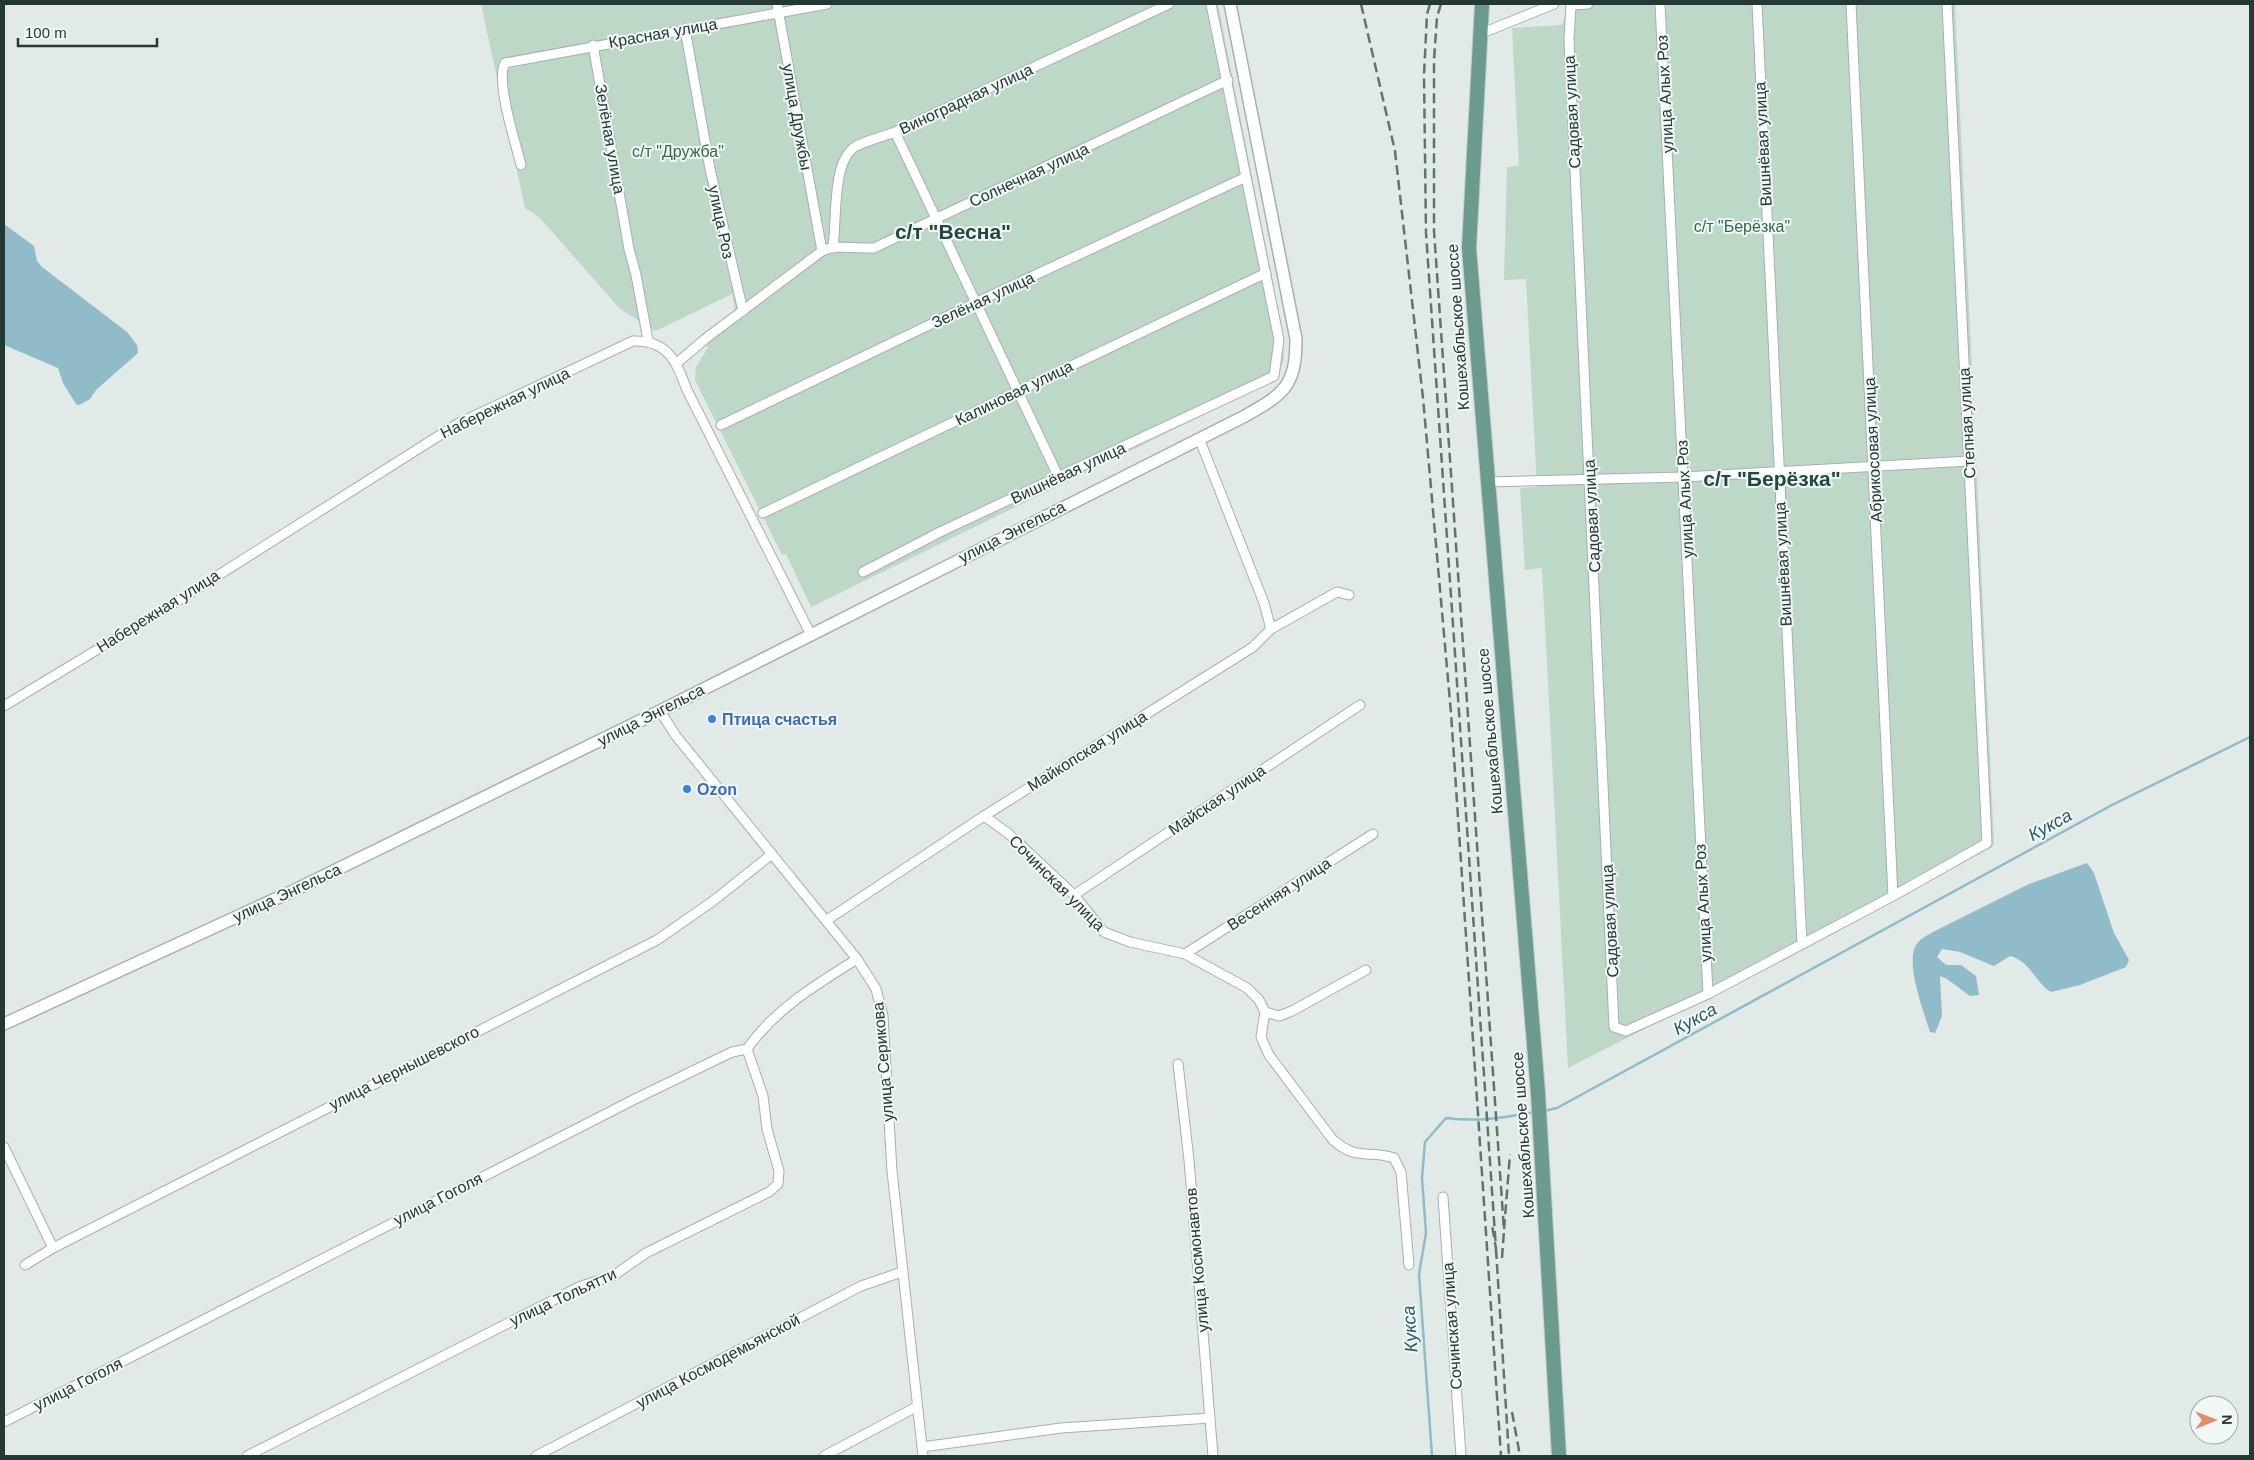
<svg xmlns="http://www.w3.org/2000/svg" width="2254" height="1460" viewBox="0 0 2254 1460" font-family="Arial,sans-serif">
<rect width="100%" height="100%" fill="#e1eae6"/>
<!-- green -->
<g fill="#bdd8c6">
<path d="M481,4h737l64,324 2,31 -7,20 -466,228 -25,-53 -4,1 -87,-175 1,-13 12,-19 -7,-10 34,-27 -3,-17 -76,37 -36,-22 -81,-92 -14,-9z"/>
<path d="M1569,4h386l39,840 -3,4 -211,112 -212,108 -26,-500 -17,2 -5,-82 17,-1 -11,-208 -22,1 3,-113 12,-1 -7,-138 50,-3z"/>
</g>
<!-- water -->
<g fill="#90bbc8">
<path d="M4,224l30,22 3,15 5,6 85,65 10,13 1,8 -42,37 -6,9 -11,6 -3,-1 -13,-21 -5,-15 -54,-23z"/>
<path d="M2087,863l7,10 20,60 15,27 -3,7 -46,18 -29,7c-15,-9 -22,-32 -41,-36l-16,10 -34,-14 -18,-3 -5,8 9,8h15l15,11 3,19 -9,1 -23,-17 -7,-3 2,40 -7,17 -5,-1c-6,-21 -25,-67 -14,-87 3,-5 10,-9 15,-12l98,-49z"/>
</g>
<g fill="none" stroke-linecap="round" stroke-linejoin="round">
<!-- stream -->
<g stroke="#90bbc8" stroke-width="2.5">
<path d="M1544,1111l13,-3 555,-303 138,-68"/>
<path d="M1432,1456l-13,-182 7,-41 -4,-55 3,-36 21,-24c30,4 58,0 88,-6"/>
</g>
<defs>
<g id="minor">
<path d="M777,4l45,247"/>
<path d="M1660,4l48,990"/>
<path d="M1757,4l45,940"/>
<path d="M1851,4l42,892"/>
<path d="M1571,5l-2,34 45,988 12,4 82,-37 185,-98 94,-53 -40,-839"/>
<path d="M1571,5l17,-1"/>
<path d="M685,29l25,140 33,142"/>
<path d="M1480,34l74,-30"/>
<path d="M593,45l36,204 7,26 12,65"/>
<path d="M895,132l164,346"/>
<path d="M521,165c-5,-20 -26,-85 -16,-102l322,-59"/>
<path d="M833,246c4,-25 -1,-79 19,-97 8,-7 33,-13 43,-17l274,-128"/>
<path d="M677,363l28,-24 117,-88c16,-7 35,-2 52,-3l354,-168"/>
<path d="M721,425l256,-123 269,-125"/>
<path d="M1199,438l65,165 7,26"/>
<path d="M1487,482l197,-5 285,-16"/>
<path d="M763,513l503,-240"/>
<path d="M863,572l79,-41 332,-155 5,-36 -68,-336"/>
<path d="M4,706l172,-104 283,-179 174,-82c35,-1 43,20 54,49l123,243"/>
<path d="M660,711l16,25 181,223 19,30 7,27 9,155 31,285"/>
<path d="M984,816l25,18 65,61 30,37 26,10 55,12 62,34 12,12 6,12 -4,25 8,18 64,85c25,22 36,9 61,18l7,14 8,93"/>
<path d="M1074,895l286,-190"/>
<path d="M827,920l157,-104 269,-169 18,-18 66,-37 12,3"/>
<path d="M1185,954l188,-120"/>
<path d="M1265,1012l14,4 13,-5 74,-41"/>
<path d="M1178,1064l11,96 24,296"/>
<path d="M4,1147l49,101"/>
<path d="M1443,1197l18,259"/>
<path d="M25,1265l28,-17 604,-308 56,-39 59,-47"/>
<path d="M4,1422l631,-323 97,-47 15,-3c28,-40 70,-65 110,-90"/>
<path d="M922,1447l139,-19 149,-10"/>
<path d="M247,1456l334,-170 32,-10 33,-23 123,-61 9,-8 1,-13 -12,-42 -4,-33 -16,-47"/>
<path d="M536,1456l325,-170 41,-14"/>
<path d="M824,1456l92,-49"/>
</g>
<path id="tertiary" d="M4,1024l293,-135 363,-178 585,-295c39,-22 51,-30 51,-77l-66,-335"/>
<path id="primary" d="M1482,4l-13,244 69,845 21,363"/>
</defs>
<!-- minor casing -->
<use href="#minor" stroke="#a5b1ad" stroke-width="11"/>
<!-- tertiary casing -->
<use href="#tertiary" stroke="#a5b1ad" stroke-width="14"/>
<!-- primary casing -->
<use href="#primary" stroke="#c2c7c6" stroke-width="16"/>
<!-- minor -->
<use href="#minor" stroke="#fff" stroke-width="9"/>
<!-- tertiary -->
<use href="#tertiary" stroke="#fff" stroke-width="11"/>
<!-- primary -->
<use href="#primary" stroke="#6b9a91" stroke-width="14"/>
<!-- rail -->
<g stroke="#5e746f" stroke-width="2.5" stroke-dasharray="10 5" stroke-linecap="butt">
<path d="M1361,4l34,147 28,247 28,315 50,743"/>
<path d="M1430,4l-3,10 -3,61 2,158 70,1016 -4,-24"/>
<path d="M1441,4l-4,13 -3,43v171l70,999 6,-76"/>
<path d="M1496,1249l13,207"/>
<path d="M1502,1258l2,-28"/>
<path d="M1512,1412l8,44"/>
</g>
</g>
<!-- markers -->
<g fill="#3f7fe0" stroke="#f1f7f4" stroke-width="2">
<circle cx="712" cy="719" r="5"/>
<circle cx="687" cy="789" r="5"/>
</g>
<g text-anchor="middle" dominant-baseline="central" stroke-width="4" stroke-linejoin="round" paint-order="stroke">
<!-- street labels -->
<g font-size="16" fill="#243834" stroke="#f1f7f4">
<text transform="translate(663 33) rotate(-10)">Красная улица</text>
<text transform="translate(1665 94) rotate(-93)">улица Алых Роз</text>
<text transform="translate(966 99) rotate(-25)">Виноградная улица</text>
<text transform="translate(1572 112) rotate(-93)">Садовая улица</text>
<text transform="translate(797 117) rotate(80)">улица Дружбы</text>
<text transform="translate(610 139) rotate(80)">Зелёная улица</text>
<text transform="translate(1763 144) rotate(-93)">Вишнёвая улица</text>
<text transform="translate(1029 175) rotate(-25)">Солнечная улица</text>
<text transform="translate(721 222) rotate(78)">улица Роз</text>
<text transform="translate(983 300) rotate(-25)">Зелёная улица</text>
<text transform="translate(1458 327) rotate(-94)">Кошехабльское шоссе</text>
<text transform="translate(1014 393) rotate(-26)">Калиновая улица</text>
<text transform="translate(505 403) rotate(-26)">Набережная улица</text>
<text transform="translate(1967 423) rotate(-93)">Степная улица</text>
<text transform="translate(1873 450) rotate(-93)">Абрикосовая улица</text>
<text transform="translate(1068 473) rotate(-25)">Вишнёвая улица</text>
<text transform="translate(1685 499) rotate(-93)">улица Алых Роз</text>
<text transform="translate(1592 516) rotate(-93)">Садовая улица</text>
<text transform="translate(1012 532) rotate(-27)">улица Энгельса</text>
<text transform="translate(1783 564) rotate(-93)">Вишнёвая улица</text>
<text transform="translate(158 611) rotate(-32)">Набережная улица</text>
<text transform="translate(651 715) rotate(-27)">улица Энгельса</text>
<text transform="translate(1490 731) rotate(-95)">Кошехабльское шоссе</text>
<text transform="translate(1087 751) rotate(-32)">Майкопская улица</text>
<text transform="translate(1217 800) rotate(-34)">Майская улица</text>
<text transform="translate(1057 883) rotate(45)">Сочинская улица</text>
<text transform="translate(287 893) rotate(-25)">улица Энгельса</text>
<text transform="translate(1279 894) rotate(-33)">Весенняя улица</text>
<text transform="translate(1703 903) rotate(-93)">улица Алых Роз</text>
<text transform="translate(1610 921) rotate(-93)">Садовая улица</text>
<text transform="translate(883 1062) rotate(-95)">улица Серикова</text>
<text transform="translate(404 1068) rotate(-27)">улица Чернышевского</text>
<text transform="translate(1523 1135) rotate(-94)">Кошехабльское шоссе</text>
<text transform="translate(438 1199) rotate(-27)">улица Гоголя</text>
<text transform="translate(1197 1260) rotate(-95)">улица Космонавтов</text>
<text transform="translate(563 1297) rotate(-25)">улица Тольятти</text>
<text transform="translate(1452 1326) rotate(-94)">Сочинская улица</text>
<text transform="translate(718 1361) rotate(-28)">улица Космодемьянской</text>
<text transform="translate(78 1384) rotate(-27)">улица Гоголя</text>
</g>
<!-- park labels -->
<g font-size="16" fill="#336a4c" stroke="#f1f7f4">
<text x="678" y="151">с/т "Дружба"</text>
<text x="1742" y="226">с/т "Берёзка"</text>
</g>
<!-- shop labels -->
<g font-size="16" font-weight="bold" fill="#366cbe" stroke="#f1f7f4" text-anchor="start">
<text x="722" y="719">Птица счастья</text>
<text x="697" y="789">Ozon</text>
</g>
<!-- water labels -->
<g font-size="18" font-style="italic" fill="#265b6c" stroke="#f1f7f4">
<text transform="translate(2050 825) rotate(-29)">Кукса</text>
<text transform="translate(1695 1019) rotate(-29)">Кукса</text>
<text transform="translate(1410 1329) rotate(-94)">Кукса</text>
</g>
<!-- district labels -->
<g font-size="21" font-weight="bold" fill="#224841" stroke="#f1f7f4">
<text x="953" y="231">с/т "Весна"</text>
<text x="1772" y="478">с/т "Берёзка"</text>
</g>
</g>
<!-- border -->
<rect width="2254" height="1460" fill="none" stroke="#243834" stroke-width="10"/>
<!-- north arrow -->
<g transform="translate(2214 1420) rotate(89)"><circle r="24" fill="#f1f7f4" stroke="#9faba7"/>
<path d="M0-4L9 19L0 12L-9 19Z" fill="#e08e69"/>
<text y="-8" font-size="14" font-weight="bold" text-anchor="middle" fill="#243834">N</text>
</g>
<!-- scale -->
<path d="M18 38v8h139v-8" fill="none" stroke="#243834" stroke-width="2.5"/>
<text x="25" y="38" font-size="15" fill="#243834" stroke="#f1f7f4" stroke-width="4" paint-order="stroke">100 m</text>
</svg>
